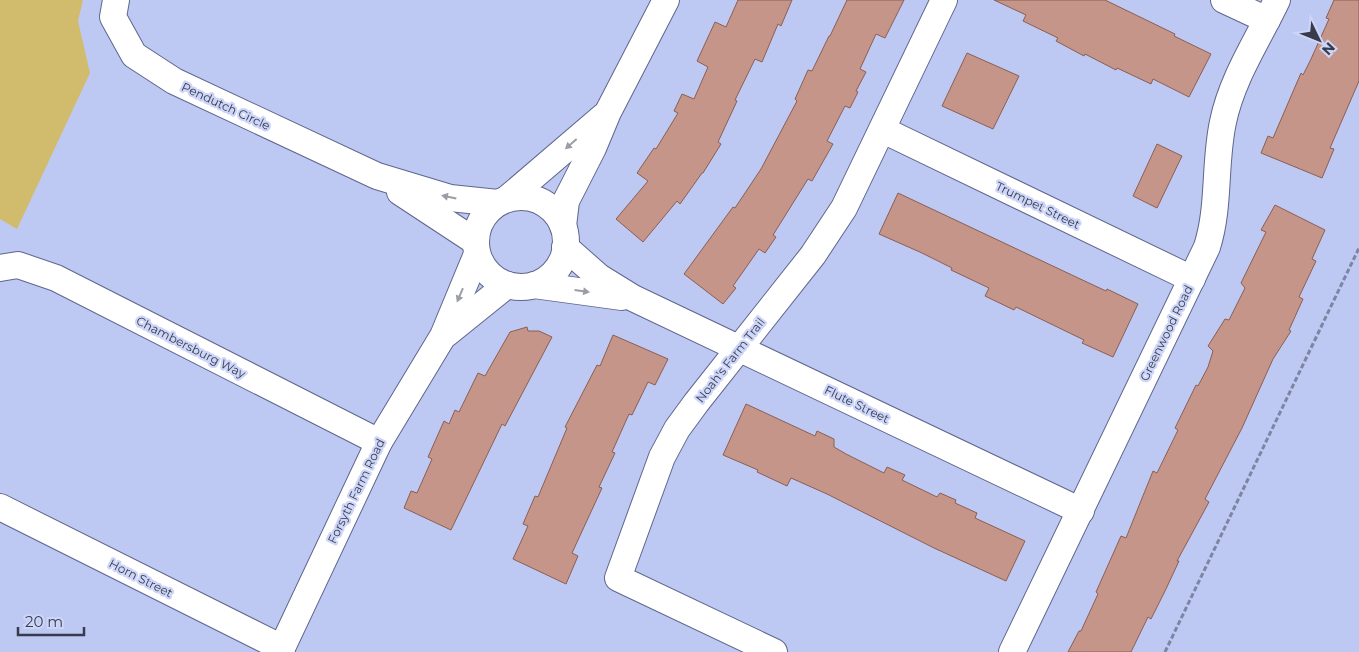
<svg xmlns="http://www.w3.org/2000/svg" width="1359" height="652" viewBox="0 0 1359 652" font-family="Montserrat,sans-serif">
<rect width="100%" height="100%" fill="#bec9f3"/>
<!-- green -->
<path fill="#d1bb6c" d="M0,0h83l-5,21 12,52 -73,156 -17,-10z"/>
<!-- building -->
<g fill="#c59589" stroke="#8b5e53">
<path d="M738,0h54l-11,26 -3,-2 -16,38 -7,-3 -20,41 2,1 -19,41 3,2 -18,29h-1l-22,31 -3,-3 -34,41 -27,-23 32,-38 -11,-8 17,-25 2,1 22,-36 -4,-2 8,-17 12,5 14,-32 -11,-6 18,-39 11,5z"/>
<path d="M847,0h57l-19,38 -9,-4 -16,35 6,3 -10,19 2,1 -8,16 -5,-2 -18,35 6,3 -21,37 -4,-2 -35,56 3,2 -11,16 -6,-4 -26,37 3,2 -13,16 -39,-30 49,-67 2,1 26,-39 36,-68 -2,-2 13,-29 4,1 17,-35h1z"/>
<path d="M994,0h111l70,34 -1,2 37,18 -22,43 -36,-18 -2,5 -34,-16 -1,2 -31,-16 -1,2 -28,-15 2,-3 -35,-17 3,-6z"/>
<path d="M1334,0h25v81l-29,67 4,1 -12,29 -61,-25 7,-17 5,2 28,-65 2,2 8,-16 18,-40 -3,-1z"/>
<path d="M967,53l52,23 -26,53 -51,-23z"/>
<path d="M1157,144l25,12 -25,52 -24,-12z"/>
<path d="M898,193l176,83 32,15 1,-2 31,15 -25,53 -31,-14 2,-3 -68,-33 -2,3 -29,-14 4,-8 -38,-18 1,-2 -30,-15 -43,-19z"/>
<path d="M1275,205l50,25 -13,29 4,2 -17,36 4,2 -14,31 2,1 -18,28 -31,69 -37,71 4,3 -32,59h2l-13,28 -15,30 -3,-2 -17,35h-63l11,-21h2l17,-37 -2,-2 25,-56 5,2 27,-67 4,2 21,-43 -3,-2 21,-43 2,1 10,-19 5,-16 -5,-5 17,-27 4,1 16,-32 -4,-5 25,-51 -5,-2z"/>
<path d="M527,327l1,4h11l13,6 -47,89 -3,-2 -51,106 -47,-22 7,-17 6,2 15,-34 -4,-2 16,-36 5,3 6,-14 4,2 19,-39 7,3 25,-44z"/>
<path d="M613,335l55,24 -13,26 -7,-3 -16,33 -3,-1 -17,38 3,1 -16,34 3,1 -30,65 6,3 -12,28 -53,-25 15,-33 -5,-2 12,-28 3,1 29,-69 -2,-1 32,-62 3,1z"/>
<path d="M746,404l69,32 2,-5 17,8v8l12,7 38,19 3,-6 18,8 -3,5 35,17 3,-4 16,7 -1,3 22,10 -2,5 50,23 -19,40 -72,-33 -107,-54 -36,-16 -4,8 -30,-14 1,-2 -35,-15z"/>
</g>
<g fill="none" stroke-linecap="round" stroke-linejoin="round">
<defs>
<g id="minor">
<path d="M116,0l-3,17 21,38 40,26 203,95 73,22 48,5"/>
<path d="M1224,0l43,20"/>
<path d="M883,130l309,149"/>
<path d="M400,192l76,50"/>
<circle cx="521" cy="242" r="45"/>
<path d="M508,198l96,-82"/>
<path d="M563,226l3,-25 27,-53 15,-36 58,-112"/>
<path d="M565,247l34,30 34,21 448,213"/>
<path d="M0,268l18,-3 38,13 323,164"/>
<path d="M534,285l88,12"/>
<path d="M446,334l61,-49"/>
<path d="M0,507l282,141"/>
<path d="M280,652l99,-210 64,-106 34,-82"/>
<path d="M774,652l-156,-74 44,-121 15,-28 19,-26 117,-148 31,-47 100,-208"/>
<path d="M1012,652l195,-405c13,-41 7,-84 16,-125 9,-44 35,-82 54,-122"/>
</g>
</defs>
<!-- minor casing -->
<use href="#minor" stroke="#5e668c" stroke-width="28"/>
<!-- path -->
<path stroke="#7d85a3" stroke-width="3" stroke-dasharray="5 2.5" stroke-linecap="butt" d="M1165,652l194,-404"/>
<!-- minor -->
<use href="#minor" stroke="#fff" stroke-width="26"/>
</g>
<!-- one-way arrows -->
<defs><path id="oneway-solid" d="M-6-.8H1V-3.2L6.5 0L1 3.2V.8H-6Z" transform="scale(1.25)"/></defs>
<g fill="#9b9da6">
<use href="#oneway-solid" transform="translate(571 144) rotate(139)"/>
<use href="#oneway-solid" transform="translate(449 197) rotate(-168)"/>
<use href="#oneway-solid" transform="translate(582 291) rotate(8)"/>
<use href="#oneway-solid" transform="translate(460 295) rotate(113)"/>
</g>
<g text-anchor="middle" dominant-baseline="central" stroke-width="4.5" stroke-linejoin="round" paint-order="stroke">
<!-- street labels -->
<g font-size="12" fill="#373b4c" stroke="#cdd6f9">
<text transform="translate(226 106) rotate(25)">Pendutch Circle</text>
<text transform="translate(1038 205) rotate(26)">Trumpet Street</text>
<text transform="translate(1166 333) rotate(-64)">Greenwood Road</text>
<text transform="translate(191 347) rotate(27)">Chambersburg Way</text>
<text transform="translate(730 360) rotate(-52)">Noah's Farm Trail</text>
<text transform="translate(857 404) rotate(26)">Flute Street</text>
<text transform="translate(356 491) rotate(-64)">Forsyth Farm Road</text>
<text transform="translate(141 578) rotate(27)">Horn Street</text>
</g>
</g>
<!-- north arrow -->
<g transform="translate(1319 40) rotate(133)" stroke="#cdd6f9" stroke-width="4" paint-order="stroke">
<path d="M0-4L9 19L0 12L-9 19Z" fill="#373b4c"/>
<text y="-8" font-size="14" font-weight="bold" text-anchor="middle" fill="#373b4c">N</text>
</g>
<!-- scale -->
<path d="M18 627v8h66v-8" fill="none" stroke="#373b4c" stroke-width="2.5"/>
<text x="25" y="627" font-size="15" fill="#373b4c" stroke="#cdd6f9" stroke-width="4" paint-order="stroke">20 m</text>
</svg>
